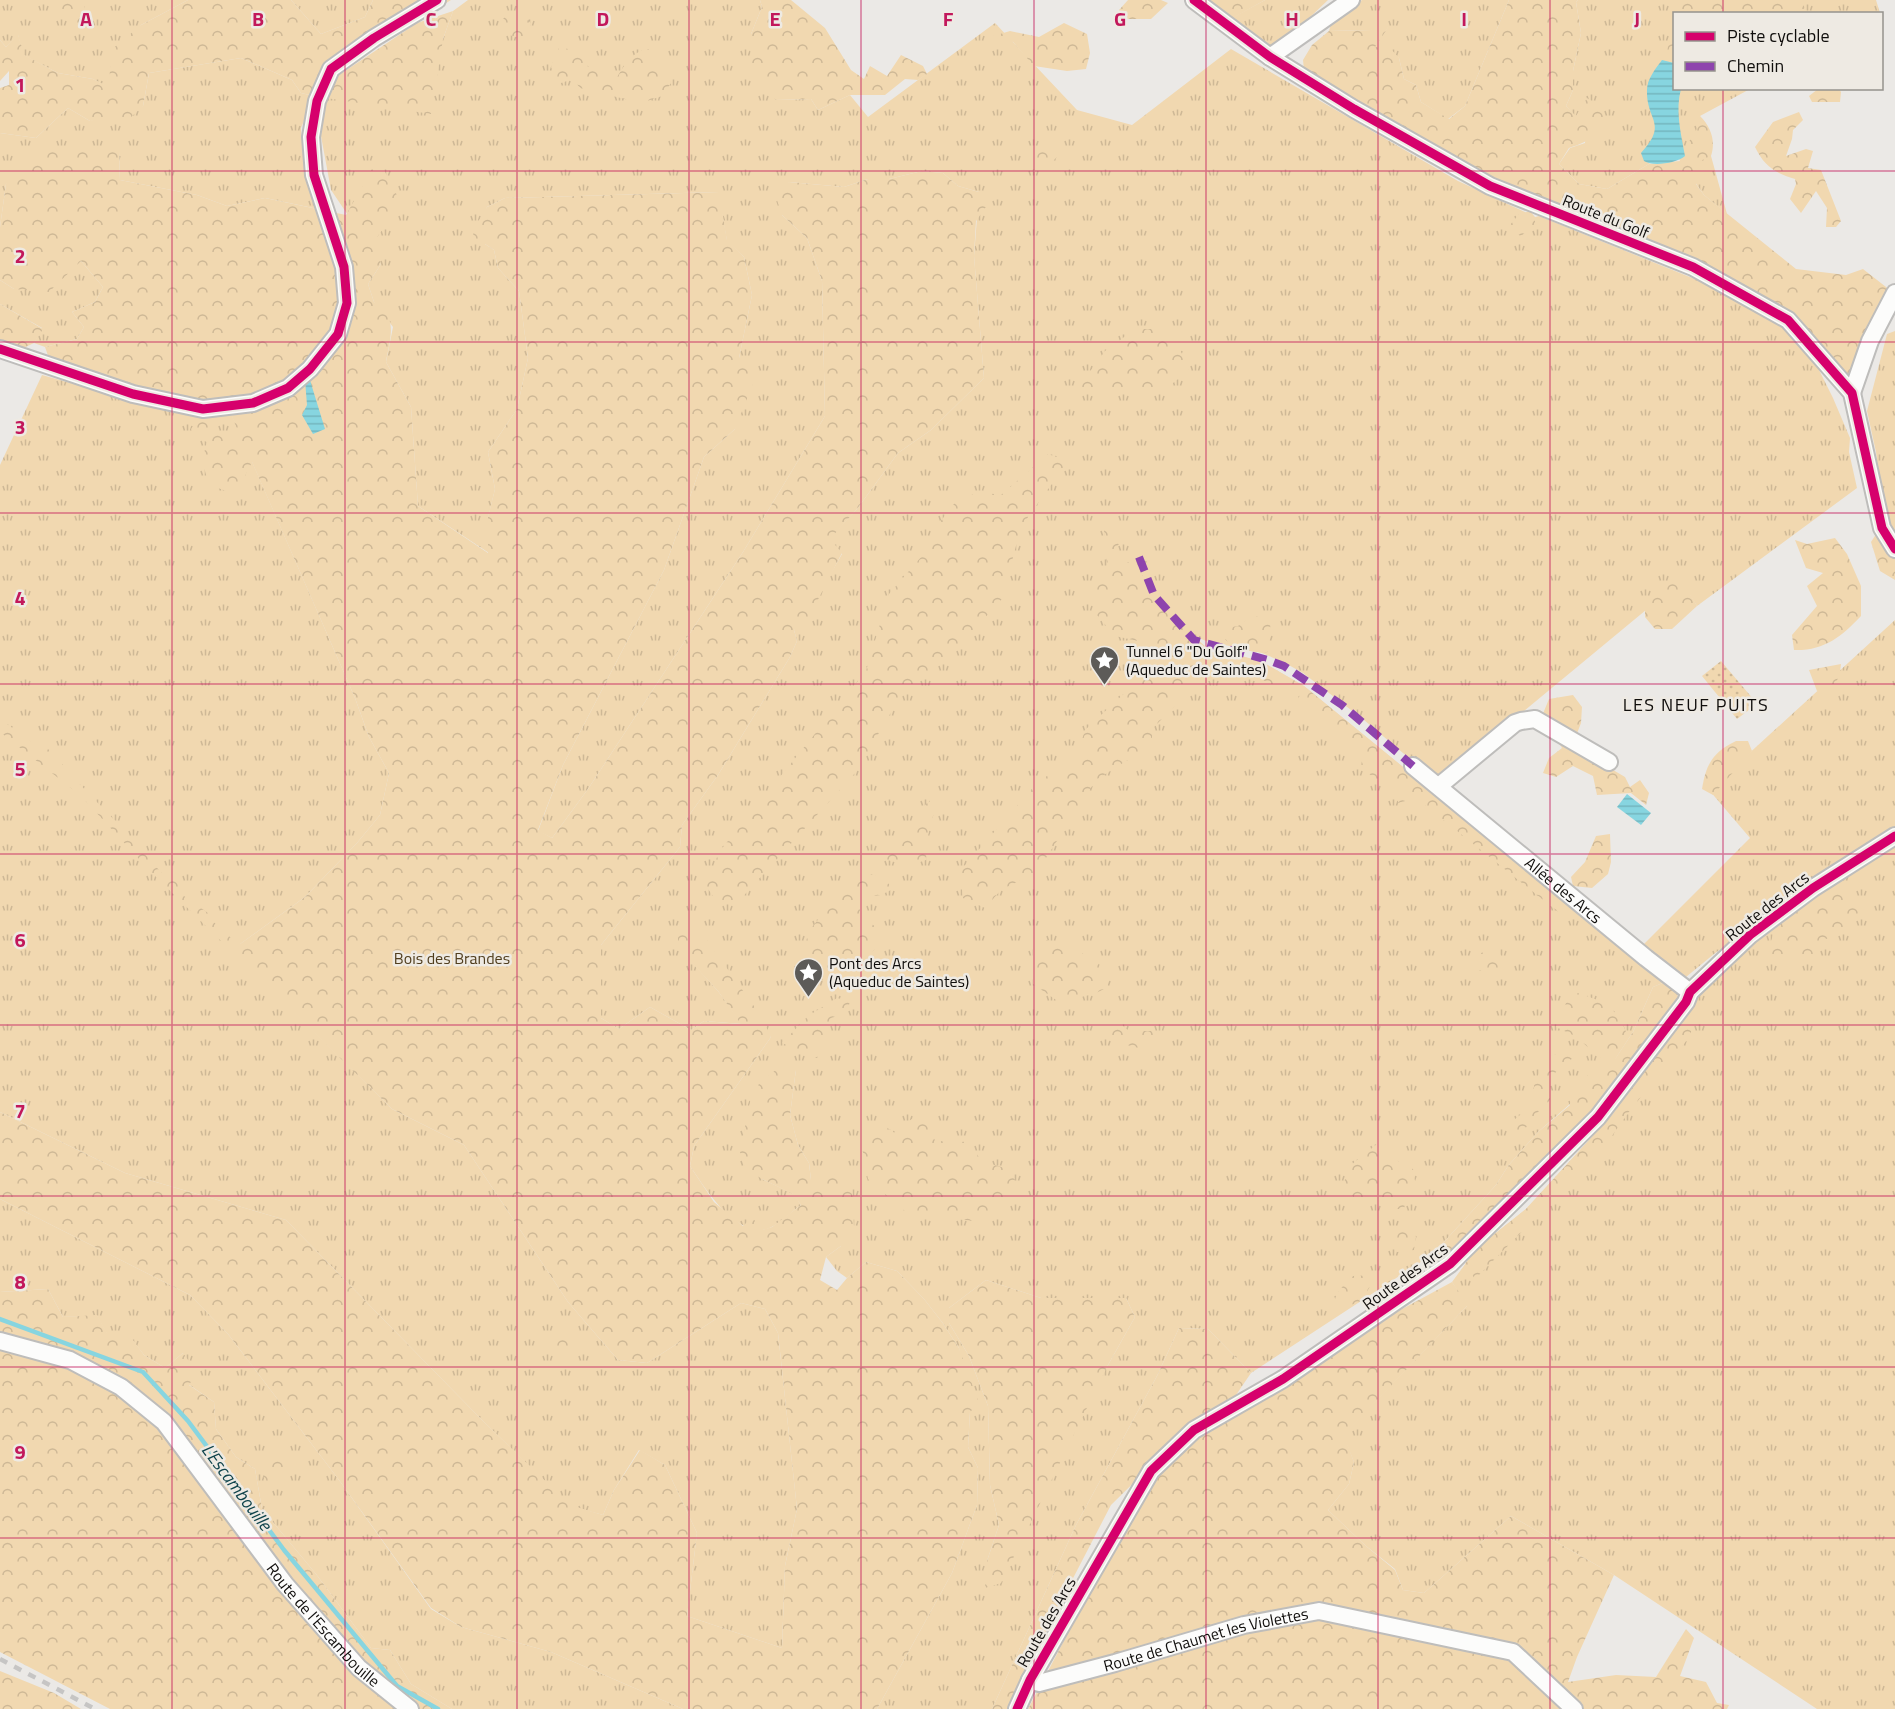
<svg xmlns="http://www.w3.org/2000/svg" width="1895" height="1709" viewBox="0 0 1895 1709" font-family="'Titillium Web',sans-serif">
<defs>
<pattern id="grass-tufts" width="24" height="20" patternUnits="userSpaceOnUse" patternTransform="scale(1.5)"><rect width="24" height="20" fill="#f1d8b0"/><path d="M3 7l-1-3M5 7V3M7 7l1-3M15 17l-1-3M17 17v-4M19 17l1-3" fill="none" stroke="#ceb896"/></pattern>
<pattern id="forest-crowns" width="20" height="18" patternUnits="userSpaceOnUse" patternTransform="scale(1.5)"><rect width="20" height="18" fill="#f1d8b0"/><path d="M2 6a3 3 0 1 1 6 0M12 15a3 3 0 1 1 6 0" fill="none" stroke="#ceb896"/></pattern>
<pattern id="garden-dots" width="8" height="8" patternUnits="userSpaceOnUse" patternTransform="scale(1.5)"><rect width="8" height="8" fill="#f1d8b0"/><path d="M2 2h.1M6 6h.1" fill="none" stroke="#ceb896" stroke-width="1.8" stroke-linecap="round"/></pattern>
<pattern id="water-rules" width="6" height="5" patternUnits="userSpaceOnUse" patternTransform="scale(1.5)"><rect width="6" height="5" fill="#87d5e0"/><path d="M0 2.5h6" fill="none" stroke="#74b6bf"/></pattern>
</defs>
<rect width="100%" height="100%" fill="#ebe9e6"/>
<!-- grass -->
<g fill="url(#grass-tufts)" fill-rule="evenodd">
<path d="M0,0h188l-47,25 -32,63 -16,-9 -35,-6 -35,-18 -5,-20 -12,12 -6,-7z"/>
<path d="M291,0h82l-8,17 -44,17z"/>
<path d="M468,0h292l2,7 -11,27 25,66 35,-1 7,11 32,-15 18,22 127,-94 82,87 55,15 99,-76 227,132 71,33 -4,6 14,-4 173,70 75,42 29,36 17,34 17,40 -1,14 8,36 -160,118 -16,-25 -233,193 -13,2 -12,-6 -59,-50 -61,-47 -18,-10 -23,-10 -56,-12 -12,-5 17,16c40,2 59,14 93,34l361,296 -12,5 -20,45 -21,32 -42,40 -32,28 -30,34 -12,19 -63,69 -182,119 -43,-44 -29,-1 -22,48 -81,149 -84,184h-115l75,-136 25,-68 1,-37 -10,-21 2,-35 -11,-64 -17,-26 -18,-23 -27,-28 -31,-9 -19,16 -10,-7 -11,-14 15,-11 -30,-66 -2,-17 -11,-18 -8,-30 6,-46 -34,110 32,15 7,11c-10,7 -26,24 -39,25 -31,1 -57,-42 -72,-64l4,-20 77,-109 -93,-112 1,23 39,43 24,33 -38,-3 -13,9 -41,-23 -31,22 -18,-11v-73l79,-98 2,-22 36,-50 72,-118 7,-16 -3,-11 33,-50 15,-26 -13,-15 28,-30 41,-56 33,-23 53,-52 -10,-122 5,-64 -21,-6 -15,-13 -21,-2 -33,8h-21l-24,8 -55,-5 -7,33 25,23 15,43 3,135 -82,136 -155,237 -36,49 -14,-7 25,-66 101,-195 40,-113 31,-28 4,-71 13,-63 -8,-38 -17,-16 -9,-49 -213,6 -18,9 -12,37h10l9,6 4,18 21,23 9,67 -11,51 -29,43 7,37 -7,29 1,35 -71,-47 -7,-99 -25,-45 7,-35 -19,-25 -6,-18 13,-20 -50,-74 -10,-54 5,-38 117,-59 10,-28zM986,1280l55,18h85l9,19 -27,48 -121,196 12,-36 -9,-40 -2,-79 -19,-50 -20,-33v-15z"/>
<path d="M1265,0h63l-47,45h-16l-35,-26z"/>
<path d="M1362,0h147l-44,106 -17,13 -27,-17 -5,-17 -12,-6 -5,-21 -25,-11 14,-20 -17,3 -42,1 2,-7z"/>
<path d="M1578,0h298l4,13 -206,1v74l76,1 -50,27 27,98 -23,-19 -24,-34 -10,-33 -21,36 -42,25 -28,-5 -20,-20 11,-16 15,-5 2,-44 -11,18 -10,-11 7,-16v-19l8,-38 -5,-31z"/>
<path d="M241,58l51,22 9,13 13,3 -13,32 3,40 14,41 -53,-11 -38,8 -30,-11 -77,-15 -1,-28 -113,32 -6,43v-94l36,5 32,-30 22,13 53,-15 6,-33z"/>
<path d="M81,261l22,26 -8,15 -23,10 12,15 -7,12 -32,8 -11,-4 8,-15 -42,-24v-24l14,9z"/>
<path d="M1895,331v208l-11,-17 -8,-70 -9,-41 20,-77z"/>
<path d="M42,375l132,37 56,-1 125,287 14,39 20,36 -9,42 -23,28 -52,54 -73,53 160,159 72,36 104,157 50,58 29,3 94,-60 24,6 13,24 19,176 -12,57 -3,82 -95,-32 10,-83 -32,-68 -26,-15 -25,40 -11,25 -33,-9 -88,-86 -196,-200 -161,-47 -125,-61v-647z"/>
<path d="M1895,620v214l-94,57 -87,63 -28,23 -15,-7 -31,-22 110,-110 -41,-48z"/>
<path d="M1895,841v868h-78l-203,-134 -103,-59 -87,77 -21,-3 -8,-21 -29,-23 -38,-36 21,-26 5,-22 -11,-27 124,-129 -15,-24 25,-34 49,-39 87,-95 71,-99 8,-15 61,-60z"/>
<path d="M0,1199l190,96 38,39 111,146 92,129 30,18 90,25 132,57h-231l-41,-25 -21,-34 -19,-2 -55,-74 -54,-65 -7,-40 -19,-12 -20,-28 -2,-27 -26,-18 -5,-31 -18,15 -21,-13 -14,-18 -23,-3 -10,-18 -34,1 -15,-28 -48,3z"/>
</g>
<!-- forest -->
<g fill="url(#forest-crowns)">
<path d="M60,0h25l-2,27 -20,-11z"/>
<path d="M188,0h103l30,34 44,-17 8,-17h78l-106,64 -31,32 -13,-3 -9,-13 -51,-22 -92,15 -6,33 -14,13 -39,2 -22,-13 -32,30 -36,-5v-45l9,-3v-14l-9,10v-41l6,7 12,-13 6,21 34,18 35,6 16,8 2,-37 30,-25z"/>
<path d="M760,0h31l34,28 26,42 13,9 6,-13 17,10 14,-21 22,11 4,8 -9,6 -13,-1 -20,16h-35l-32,15 -7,-11 -35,1 -26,-27 1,-39 11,-27z"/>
<path d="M1128,0h33l7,3 -17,16h-27l-5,-9z"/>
<path d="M1194,0h71l-41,23z"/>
<path d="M1509,0h69l-2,2 5,31 -8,38v19l-7,16 10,10 11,-18 13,9 5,11c-9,18 -16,24 -36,30l-10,16 20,20 28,5 42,-25 31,-3 5,-5 3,-13 8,-12 4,-15c11,11 16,25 11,40l-13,6 -2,22 8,11 92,74 50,6 17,-6 32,25 -43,99 -64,-74 -95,-52 -203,-81 -186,-116 -1,-10 9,-15 17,-14 42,-1 10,-8 8,4 -14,21 15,1 9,10 5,21 12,6 5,17 28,17 16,-13z"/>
<path d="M1673,0h128l6,13 -133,1v42l-7,-5 7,-33z"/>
<path d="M453,11l-10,28 -12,75 -105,-16 13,-23 78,-52z"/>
<path d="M523,12l8,12 -8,15 -14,-4 -8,-13 5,-7z"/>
<path d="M1064,23l23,11 3,19 -4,16 -19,2 -33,-5 -21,-24 -26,-4 23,-7 29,6z"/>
<path d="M559,48l20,2 8,16 20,7 7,9c10,-15 15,-30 35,-33l16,17 6,17 -9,13 -21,7 -61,-15 -7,-9 -15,5 -7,-17z"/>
<path d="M1818,89h21l2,3 -1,10h-28l-3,-6z"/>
<path d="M1799,112l4,8 -10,10 -1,9 -6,17 20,-7 7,2 -5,17 13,2 20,51 -5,6h-10l1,-19 -11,-17 -15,22 -11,-14 6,-15 -1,-5c-20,-6 -31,-13 -40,-32l18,-25z"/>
<path d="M1043,143l16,3v9l-15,15 -13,-7 -1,-10z"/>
<path d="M34,152h85l1,28 77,15 30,11 38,-8 81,17 26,-46 12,1 17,33 -28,40 8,21 -13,20 6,18c25,14 16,37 12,60l25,45 7,99 70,47v-36l7,-28 -7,-37 29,-43 11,-51 -9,-67 -21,-23 -4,-18 -9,-6h-11l-1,-14 14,-23 18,-9 214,-6 8,48 17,17 8,38 -13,63 18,15 -22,56 -31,28 -40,113 -101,195 -25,65 14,8 36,-49 155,-237 82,-136 -3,-135 -15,-43 -25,-23 -7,-21 14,-12 55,5 24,-8h21l33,-8 21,2 15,13 21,6 9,12 -12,17 -2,35 10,122 -53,52 -33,23 -41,56 -27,30 12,14 -35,68 -13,9 3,11 -7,16 -72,118 -36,50 -2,22 -79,98v73l18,11 31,-22 41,23 13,-9 37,3 -23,-33 -40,-43v-23l26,11 57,80 10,21 -77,109 -4,20 24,36 29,24 9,-9 10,13 10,-3 29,-22 -8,-11 -31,-15 -17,-11 -5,-16 11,-55 8,-13 25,-21 12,6 -6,46 8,30 11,18 2,17 32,-8 9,13 2,43 -13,18 -15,11 -6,23 17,10 10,-12 19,-16 31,9 27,28 18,23 17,26 20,55 -9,9 -2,35 10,21 -1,37 -25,68 -75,136h-194l-132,-57 -90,-25 -30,-19 -92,-128 -111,-146 -38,-39 -190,-96v-87l125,61 161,47 196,200 88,85 33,10 11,-25 26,-40 25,15 32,68 -10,83 95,32 3,-82 12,-57 -19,-176 -13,-24 -24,-6 -94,60 -29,-3 -50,-58 -104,-157 -72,-36 -240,-236 -71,-77 -81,-64v-13l39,28 15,4 12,19 58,60 41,47 11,4 8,15 24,17 11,16 21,15 65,-47 52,-54 23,-28 9,-42 -20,-36 -14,-39 -103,-236 -7,14 -16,16c-4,-2 -10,-3 -14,-5 -13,-8 -13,-32 -8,-45l-11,-4 -5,-9 8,-10 7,-2 15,17 16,-5 -7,-18 -178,-44 -7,-20 32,-8 7,-12 -12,-15 23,-10 8,-15 -22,-26 -32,31 -35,-3 -14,-9v-53l6,-43z"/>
<path d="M1530,211l5,6v8l-14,11 -11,-5v-6l9,-11z"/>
<path d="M0,304l43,25 -9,14 -21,10 -13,-4z"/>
<path d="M1135,329h33l22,39 -27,24 -40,-4 -29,9 -16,-9 27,-37z"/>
<path d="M1048,454l20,7 -47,66 -19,72 -43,47 -59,51 -44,75 -118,130h-21l-11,-16 13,-34 147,-181 23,-77 39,-45 5,-18 24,-31 23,-8 21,3z"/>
<path d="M1884,522l11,17v41l-15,-9 -9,-29z"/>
<path d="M1113,523l18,4 -15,21 2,16 17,-3 19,38 57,53 18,1 32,8 43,25 273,223 -10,10 -151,-121 -18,5v-16l-18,-4 -19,-16 2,-14 -8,6 -4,-17 -17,-7 -36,-34 3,-11 -10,4 -38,-19 -27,-7 -17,3 -57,58v19l-26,13 -30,19 -59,92 -36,18 -16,18 -22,-10 -3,-27 77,-88 40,-28 8,-25 45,-42 17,-33 -9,-14 -23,-5 -19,-22 -4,-24 15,-25 -3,-36z"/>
<path d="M1835,538l12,16 14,32v30c-20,21 -37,35 -67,34l-2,-15 25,-29 -10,-20 16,-13 -17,-5 -11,-28 12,4z"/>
<path d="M1682,580l15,26 -25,23h-17l-10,-12v-12l20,-20z"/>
<path d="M1251,616l20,2 -3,34c-12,2 -36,-4 -43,-13l1,-11 12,-2z"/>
<path d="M1841,664c-2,19 -6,23 -24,27l-8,-21z"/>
<path d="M1573,695l9,12 -1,16 -5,13 10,18 39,23 5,10 10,-7 9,13 -3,12 -15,-12 -34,2 -4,-19 -20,-10 -17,11 -13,-4 6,-15 13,-10 -20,-32 7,-17z"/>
<path d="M1736,741h12l4,10 -39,44 -11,-6c4,-25 11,-37 34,-48z"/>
<path d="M946,790l8,7c-5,4 -12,7 -16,12 -11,10 -10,36 -12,51l-18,6 -24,-7 24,-26 18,-29z"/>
<path d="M1610,834l1,28 -3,12 -16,14 -19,-2 -2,-9 14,-15 11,-26z"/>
<path d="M855,873l27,3 11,13 -12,6 -25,3 6,19 18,13 3,10 -21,23 -38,18 -22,-10v-15l7,-25z"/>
<path d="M1822,886l39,11 -2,15 -14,18 -21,10 -14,19 -32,4 -11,-9 11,-35z"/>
<path d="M1047,940c16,5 51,16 59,33 1,3 1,10 2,14l-14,7 -35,8 -26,-18v-36z"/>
<path d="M1497,949l6,10 -6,16 -18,-5 -8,-11 12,-7z"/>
<path d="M1665,982l11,8 3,10 -81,117 -146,149 -16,-1 -3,-11 63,-69 12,-19 30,-34 32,-27c1,-25 22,-33 41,-41l-17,-11 -17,-16 -21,-10 15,-36c28,9 44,12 55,41l-11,27 18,-27 20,-45z"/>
<path d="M837,998l13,3 -3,12 -16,5 -6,26 -8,14 -35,-15 26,-27z"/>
<path d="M1684,1015l7,7v13l-63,78 -28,40 -125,126 -10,-15 12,-16 49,-39 87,-95z"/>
<path d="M1116,1020l13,11h24l4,11 -5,8c-24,-4 -31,-4 -47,-22z"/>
<path d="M1573,1050l1,7 -25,21 1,22 -15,15 -18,25 -5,-6 3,-15 15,-12 5,-26 13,-25z"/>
<path d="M919,1114l10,7 6,20 35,1 11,19 27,8 7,11 -25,43 -83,-10 -39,-34 -8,-42 26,-10 16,11 7,-17z"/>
<path d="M1377,1144l12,2 9,15 15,8 2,12 -8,14 -3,14h-11l-1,-9c-21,7 -33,1 -51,-11l10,-24z"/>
<path d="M1404,1224l8,2 4,11 -2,13 -17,2 -4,-10 3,-12z"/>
<path d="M1376,1275l-14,26 -20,7 -8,-2c0,-13 10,-21 19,-30z"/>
<path d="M986,1280l55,18h85l9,19 -27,48 -107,218 -16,5 2,-27 12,-36 -9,-40 -2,-79 -19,-50 -20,-33v-15z"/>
<path d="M1452,1282l16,23 -124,130 10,27 -5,22 -21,26 38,36 29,24 8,20 21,3 87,-77 103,59 -37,82 -9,25 48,-7 40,2 30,-48 8,9 -14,38 26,6 11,21 12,2 -2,4h-699l39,-74 56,-124 45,-62 -57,56 -56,108 -46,96h-17l84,-184 81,-149 22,-48 29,1 43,44 -30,44 159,-96z"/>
<path d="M48,1289l15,28 34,-2 10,18 23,3 14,19 21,13 18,-15 14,19 -8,13 25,17 2,27 20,28 19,12 7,40 54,65 55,74 19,2 21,34 41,25h-342l-110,-57v-360z"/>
<path d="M563,1329l12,6v12l-12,11 -10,-11 -2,-8z"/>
<path d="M263,1455l21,4 3,23 -5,3 -17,-4 -5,-15z"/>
<path d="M0,1671l54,22 27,16h-81z"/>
</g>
<!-- garden -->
<path fill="url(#garden-dots)" d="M1721,661l33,39 -1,7 -16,12 -35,-43z"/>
<!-- water -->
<g fill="url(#water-rules)">
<path d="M1662,60l12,3v25l7,1c-6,21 0,45 4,67 -8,7 -32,11 -41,5l-3,-8c28,-30 5,-32 6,-63 0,-11 9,-22 15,-30z"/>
<path d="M309,377l16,52 -12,5 -11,-19 5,-10 -2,-25z"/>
<path d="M1627,794l24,19 -10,12 -24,-18z"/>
</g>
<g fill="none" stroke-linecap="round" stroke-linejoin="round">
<!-- stream -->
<path stroke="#87d5e0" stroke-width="4.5" d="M0,1319l143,53 45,49 96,129 113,136 41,23"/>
<defs>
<g id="street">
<path d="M1194,0l76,57 84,52 136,77 203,81 95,53 64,73 30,135 13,21"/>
<path d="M1270,57l81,-57"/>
<path d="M0,349l133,45 70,15 50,-6 35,-15 22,-19 28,-35 9,-31 -3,-36 -30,-92 -3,-38 6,-36 14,-32 43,-31 63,-38"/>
<path d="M1852,393l18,-52 25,-48"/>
<path id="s1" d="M1413,766l233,192 44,34"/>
<path d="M1439,786l76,-63 6,-2 14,-2 74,43"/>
<path id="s2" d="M0,1341l70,19 51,27 43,35 121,162 74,84 51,41"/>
<path id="s3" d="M1030,1680l9,3 76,-20 129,-38 75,-14 194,41 61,57"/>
<path d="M1017,1709l13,-29 121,-209 43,-41 89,-51 167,-115 148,-147 88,-115 4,-10 60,-57 63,-47 82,-52"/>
</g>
</defs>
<!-- street casing -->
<use href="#street" stroke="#bebdbb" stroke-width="20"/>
<!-- street -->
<use href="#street" stroke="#fcfcfb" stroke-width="16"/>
<!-- rail -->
<path stroke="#c6c5c4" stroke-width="4.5" stroke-dasharray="8 8" stroke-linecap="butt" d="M0,1659l95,50"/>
<!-- quiet -->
<path stroke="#8e44ad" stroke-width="8" stroke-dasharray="15 8" stroke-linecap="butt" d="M1139,557l15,38 40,45 74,20 16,6 58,39 71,61"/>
<defs>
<g id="cycleway">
<path d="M1194,0l76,57 84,52 136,77 203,81 95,53 64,73 30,135 13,21"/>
<path d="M0,349l133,45 70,15 50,-6 35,-15 22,-19 28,-35 9,-31 -3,-36 -30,-92 -3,-38 6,-36 14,-32 43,-31 63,-38"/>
<path d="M1017,1709l13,-29 121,-209 43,-41 89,-51 167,-115 148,-147 88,-115 4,-10 60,-57 63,-47 82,-52"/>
</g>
</defs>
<!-- cycleway casing -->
<use href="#cycleway" stroke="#eeeae3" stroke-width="13"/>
<!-- cycleway -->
<use href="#cycleway" stroke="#d6006c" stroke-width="9"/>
</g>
<!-- grid -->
<path fill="none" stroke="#c2185b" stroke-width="1.5" stroke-opacity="0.55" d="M172,0v1709M345,0v1709M517,0v1709M689,0v1709M861,0v1709M1034,0v1709M1206,0v1709M1378,0v1709M1550,0v1709M1723,0v14M1723,88v1621M0,171h1895M0,342h1895M0,513h1895M0,684h1895M0,854h1895M0,1025h1895M0,1196h1895M0,1367h1895M0,1538h1895"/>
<!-- icons -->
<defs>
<symbol id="sight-pin" viewBox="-11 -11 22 30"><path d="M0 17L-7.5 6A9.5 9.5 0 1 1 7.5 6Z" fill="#5d5b58" stroke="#eeeae3"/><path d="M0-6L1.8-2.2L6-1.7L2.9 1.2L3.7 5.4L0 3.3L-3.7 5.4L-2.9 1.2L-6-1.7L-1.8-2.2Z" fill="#fff"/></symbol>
</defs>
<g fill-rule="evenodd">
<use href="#sight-pin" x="1088" y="644" width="33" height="45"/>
<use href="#sight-pin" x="792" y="956" width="33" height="45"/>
</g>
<g text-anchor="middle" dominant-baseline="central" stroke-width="5" stroke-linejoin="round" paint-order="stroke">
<!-- street labels -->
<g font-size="16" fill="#100e0c" stroke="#eeeae3">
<text transform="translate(1606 216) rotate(22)">Route du Golf</text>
<text stroke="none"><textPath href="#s1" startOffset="195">Allée des Arcs</textPath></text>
<text transform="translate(1767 906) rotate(-38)">Route des Arcs</text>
<text transform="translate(1405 1276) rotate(-36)">Route des Arcs</text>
<text transform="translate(1046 1622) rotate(-60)">Route des Arcs</text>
<text stroke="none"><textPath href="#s2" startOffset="444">Route de l'Escambouille</textPath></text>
<text stroke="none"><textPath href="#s3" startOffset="182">Route de Chaumet les Violettes</textPath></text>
</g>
<!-- poi labels -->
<g font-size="16" fill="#100e0c" stroke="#eeeae3" text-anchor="start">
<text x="1126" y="651">Tunnel 6 "Du Golf"<tspan x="1126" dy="18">(Aqueduc de Saintes)</tspan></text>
<text x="829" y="963">Pont des Arcs<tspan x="829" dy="18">(Aqueduc de Saintes)</tspan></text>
</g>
<!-- park labels -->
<g font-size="16" fill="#513e1e" stroke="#eeeae3">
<text x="452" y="958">Bois des Brandes</text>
</g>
<!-- neighbourhood labels -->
<g font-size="18" letter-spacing="1.5" fill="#100e0c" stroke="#eeeae3">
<text x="1696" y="704">LES NEUF PUITS</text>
</g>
<!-- water labels -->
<g font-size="18" font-style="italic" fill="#0f434b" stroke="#eeeae3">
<text transform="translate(237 1487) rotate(53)">L'Escambouille</text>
</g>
</g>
<g font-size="20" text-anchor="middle" font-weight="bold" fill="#c2185b" stroke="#eeeae3" stroke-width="5" stroke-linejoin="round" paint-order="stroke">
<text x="86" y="26">A</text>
<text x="258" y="26">B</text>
<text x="431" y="26">C</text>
<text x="603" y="26">D</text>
<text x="775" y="26">E</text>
<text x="948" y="26">F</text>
<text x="1120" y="26">G</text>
<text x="1292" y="26">H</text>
<text x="1464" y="26">I</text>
<text x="1637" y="26">J</text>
<text x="20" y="92">1</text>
<text x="20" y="263">2</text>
<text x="20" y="434">3</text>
<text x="20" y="605">4</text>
<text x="20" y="776">5</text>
<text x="20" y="947">6</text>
<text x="20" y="1118">7</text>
<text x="20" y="1289">8</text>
<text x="20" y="1459">9</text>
</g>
<!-- legend -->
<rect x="1673" y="12" width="210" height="78" fill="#eeeae3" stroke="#95928d" stroke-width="1.5"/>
<rect x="1685" y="32" width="30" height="9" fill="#d6006c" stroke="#95928d" stroke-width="1.5"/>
<text x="1727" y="42" font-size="18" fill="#100e0c">Piste cyclable</text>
<rect x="1685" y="62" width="30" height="9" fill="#8e44ad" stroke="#95928d" stroke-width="1.5"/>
<text x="1727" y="72" font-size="18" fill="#100e0c">Chemin</text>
</svg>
